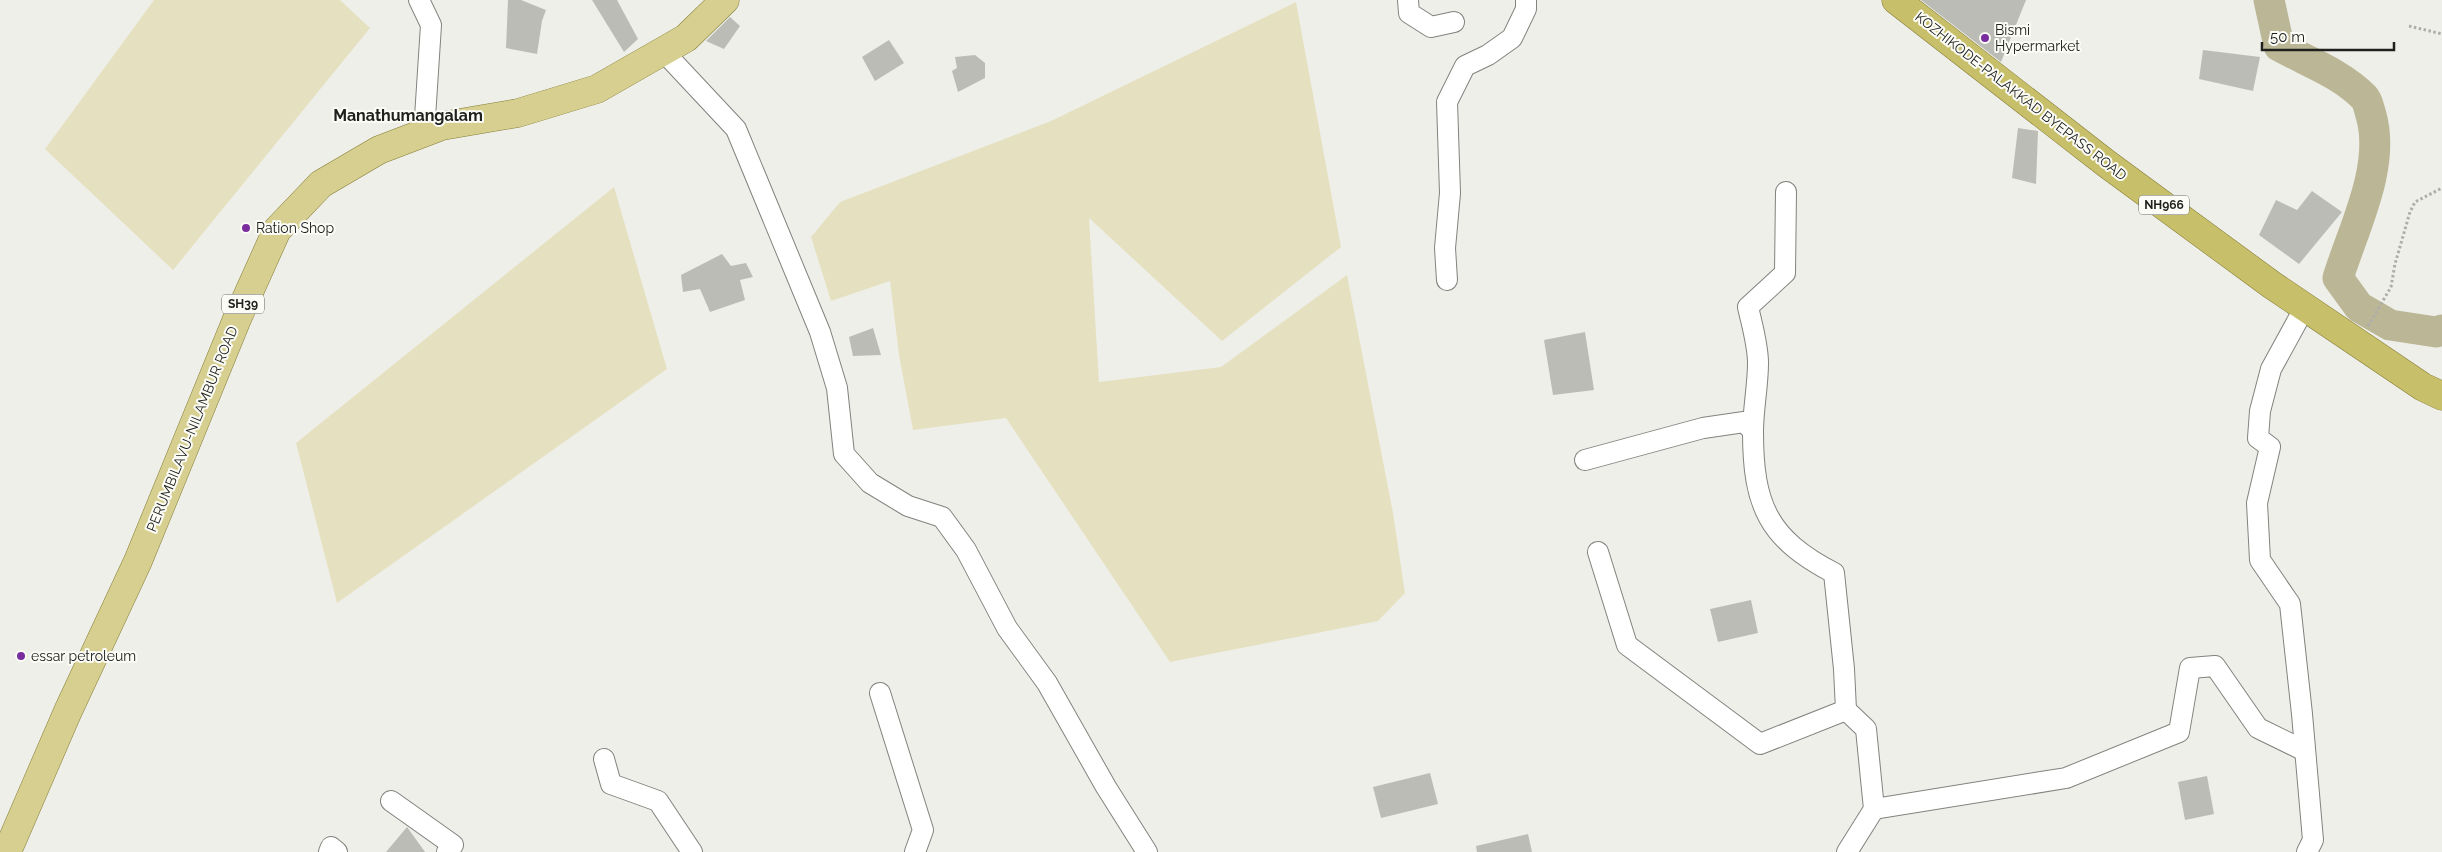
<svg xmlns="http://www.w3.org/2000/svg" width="2442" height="852" viewBox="0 0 2442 852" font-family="Raleway,sans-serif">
<rect width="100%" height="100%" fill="#efefea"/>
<!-- green -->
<g fill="#e5e1c0">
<path d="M154,0h186l30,28 -197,242 -128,-121z"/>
<path d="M1296,2l45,245 -119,94 -133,-123 10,164 122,-15 126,-92 46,238 12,80 -27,28 -208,41 -164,-244 -93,12 -14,-75 -9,-74 -59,20 -20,-64 29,-35 211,-81z"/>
<path d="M614,187l53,182 -330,234 -41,-160z"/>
</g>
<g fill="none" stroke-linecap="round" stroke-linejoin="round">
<!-- river -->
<path stroke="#bbb796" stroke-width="31" d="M2269,0l10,46c29,16 61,27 85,51 4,4 5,12 7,18 15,52 -18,114 -33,163l21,29 31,18 46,7 6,-2"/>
</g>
<!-- building -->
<g fill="#bcbcb7">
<path d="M508,0h13l25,10 -4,11 -5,33 -31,-6z"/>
<path d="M592,0h25l21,39 -14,13z"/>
<path d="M1921,0h105l-25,62z"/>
<path d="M730,17l10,9 -16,23 -18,-8z"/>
<path d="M889,40l15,23 -29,18 -13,-24z"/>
<path d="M2203,50l57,7 -7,34 -54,-12z"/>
<path d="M975,55l10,8v15l-27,14 -6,-21 5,-3 -2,-11z"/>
<path d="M2018,128l20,3 -2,53 -24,-6z"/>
<path d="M2312,191l30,21 -43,52 -40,-29 17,-35 21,10z"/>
<path d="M722,254l9,12 15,-3 7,14 -13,3 5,20 -35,12 -10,-23 -17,3 -2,-17z"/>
<path d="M873,328l8,27 -28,1 -4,-19z"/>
<path d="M1585,332l9,58 -41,5 -9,-55z"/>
<path d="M1751,600l7,33 -40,9 -8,-33z"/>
<path d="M1430,773l8,31 -57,14 -8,-31z"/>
<path d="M2207,776l7,38 -29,6 -7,-38z"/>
<path d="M407,827l18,25h-39z"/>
<path d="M1528,834l4,18h-55l-1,-6z"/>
</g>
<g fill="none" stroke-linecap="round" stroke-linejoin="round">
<defs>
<g id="minor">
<path d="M419,0l12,25 -7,108"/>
<path d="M1408,0l1,13 22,14 23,-5"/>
<path d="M663,51l73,78 84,203 17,56 7,66 26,29 38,23 34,11 24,33 41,78 40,55 59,104 41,65"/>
<path d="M1786,192l-1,81 -37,34c4,18 10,38 10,56 0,23 -5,46 -5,69 0,73 15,107 81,141l10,96 2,41"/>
<path d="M1447,280l-2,-32 5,-55 -3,-91 18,-36 23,-11 24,-17 14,-29v-9"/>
<path d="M2305,307l-34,62 -11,42 -2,27 12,9 -13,56 3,57 30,44 12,110 11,126 -6,12"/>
<path d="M1585,460l118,-32 41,-6 9,9"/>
<path d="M1598,552l29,93 133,99 86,-34 20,19 8,80 -27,43"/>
<path d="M880,693l43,137 -8,22"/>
<path d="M604,759l7,25 47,17 34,51"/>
<path d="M391,801l62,44 -6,7"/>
<path d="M1874,809l192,-31 113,-46 11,-64 25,-2 43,62 47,23"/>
<path d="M329,852l2,-5 6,5"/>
</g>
<path id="primary" d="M7,852l61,-141 70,-150 99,-242 40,-89 44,-46 58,-34 63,-24 76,-13 79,-24 89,-51 39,-38"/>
<path id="trunk" d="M1896,0l211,164 165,121 151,102 19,9"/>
</defs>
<!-- minor casing -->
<use href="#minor" stroke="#82827e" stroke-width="22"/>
<!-- primary casing -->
<use href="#primary" stroke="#857d37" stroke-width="29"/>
<!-- trunk casing -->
<use href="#trunk" stroke="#857d37" stroke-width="29"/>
<!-- path -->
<g stroke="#adada9" stroke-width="3" stroke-dasharray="2.5 2.5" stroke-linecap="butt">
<path d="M2409,26l33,8"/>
<path d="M2368,326l23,-39 4,-23 15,-52 5,-10 27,-14"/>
</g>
<!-- minor -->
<use href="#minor" stroke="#fff" stroke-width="20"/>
<!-- primary -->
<use href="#primary" stroke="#d6cf8f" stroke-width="28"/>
<!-- trunk -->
<use href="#trunk" stroke="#c8bf6a" stroke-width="28"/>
</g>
<!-- markers -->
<g fill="#7a2d9e" stroke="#fcfcf7" stroke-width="2">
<circle cx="1985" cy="38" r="5"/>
<circle cx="246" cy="228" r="5"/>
<circle cx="21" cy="656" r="5"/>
</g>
<g text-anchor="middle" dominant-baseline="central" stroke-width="4" stroke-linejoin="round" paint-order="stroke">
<!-- shield labels -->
<g fill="#fcfcf7" stroke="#62625f" stroke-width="1">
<rect x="2139" y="195.5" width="50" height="19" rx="4"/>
<rect x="222" y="294.5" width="42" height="19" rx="4"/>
</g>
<g font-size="12" font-weight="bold" fill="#20201e">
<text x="2164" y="205">NH966</text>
<text x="243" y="304">SH39</text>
</g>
<!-- poi labels -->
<g font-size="14" fill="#20201e" stroke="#fcfcf7" text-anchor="start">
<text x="1995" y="30">Bismi<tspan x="1995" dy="16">Hypermarket</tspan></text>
<text x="256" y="228">Ration Shop</text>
<text x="31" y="656">essar petroleum</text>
</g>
<!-- street labels -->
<g font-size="14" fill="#20201e" stroke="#fcfcf7">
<text transform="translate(2021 96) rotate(38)">KOZHIKODE-PALAKKAD BYEPASS ROAD</text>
<text transform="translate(192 429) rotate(-68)">PERUMBILAVU-NILAMBUR ROAD</text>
</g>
<!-- quarter labels -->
<g font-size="16" font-weight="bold" fill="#20201e" stroke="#fcfcf7">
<text x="408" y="115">Manathumangalam</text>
</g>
</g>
<!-- scale -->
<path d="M2262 42v8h132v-8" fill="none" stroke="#20201e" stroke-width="2.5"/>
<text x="2270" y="42" font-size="15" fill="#20201e" stroke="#fcfcf7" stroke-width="4" paint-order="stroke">50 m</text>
</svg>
